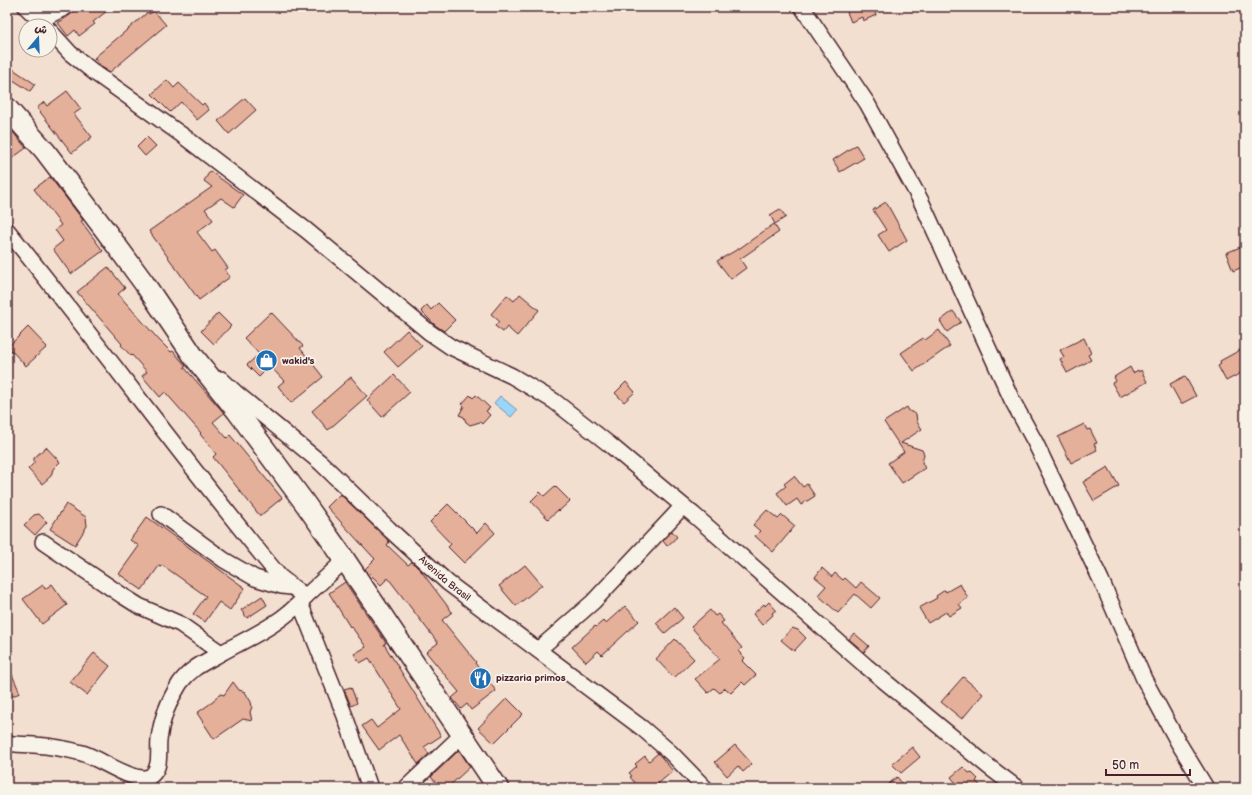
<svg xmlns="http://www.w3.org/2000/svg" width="1252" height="795" viewBox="0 0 1252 795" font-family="'Balsamiq Sans','Playpen Sans Arabic',sans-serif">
<rect width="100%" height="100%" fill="#f2dfd0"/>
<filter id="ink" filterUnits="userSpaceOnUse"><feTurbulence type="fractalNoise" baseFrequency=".025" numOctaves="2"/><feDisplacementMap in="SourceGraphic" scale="8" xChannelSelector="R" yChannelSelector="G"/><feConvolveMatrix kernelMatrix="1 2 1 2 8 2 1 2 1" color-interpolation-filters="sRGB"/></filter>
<g filter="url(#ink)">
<!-- water -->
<path fill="#99d6fa" stroke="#798da7" d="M500,396l17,14 -6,7 -17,-14z"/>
<!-- building -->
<g fill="#e5b099" stroke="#4a1f2b">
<path d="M79,7h33l-19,15 2,2 -16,12 -4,-6 -7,6 -10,-13 12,-8z"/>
<path d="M845,7h28l3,8 -13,6 -1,-4 -11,5z"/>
<path d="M154,11l12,14 -56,47 -7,-4 -9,-10 54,-46 1,2z"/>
<path d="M7,65l28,19 -5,7 -23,-15z"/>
<path d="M167,80l7,8 5,-5 23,22 2,-2 5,7 -12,10 -16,-18 -11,10 -18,-18z"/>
<path d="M67,91l14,18 -7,5 18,23 -20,16 -35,-45 7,-6 3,4z"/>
<path d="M245,98l11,12 -27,24 -11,-13z"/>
<path d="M7,125l19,23 -19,14z"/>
<path d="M147,137l9,9 -11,10 -8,-9z"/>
<path d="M856,145l8,13 -24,14 -7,-12z"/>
<path d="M210,171l33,24 -9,12 -13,-9 -16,11 8,11 -16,12 15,20 3,-2 13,18 -3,2 5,7 -31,23 -50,-69 63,-44 -8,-6z"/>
<path d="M50,177l33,43 -2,1 22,30 -32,23 -18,-25 10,-8 -8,-11 6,-5 -27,-36z"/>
<path d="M886,202l21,38 -18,12 -11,-17 8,-5 -13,-20z"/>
<path d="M780,209l6,8 -11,7 -5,-9z"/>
<path d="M774,224l5,8 -39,27 6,9 -15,11 -14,-18 23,-13z"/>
<path d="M1245,245v21l-12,5 -7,-18z"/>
<path d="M108,267l17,21 -7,6 41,46 12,12 2,-1 13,15 -2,1 40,46 -11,9 14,16 3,-3 52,63 -22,18 -47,-59 3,-3 -16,-20 1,-1 -36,-41 -5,5 -18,-21 5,-4 -15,-17 -1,1 -10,-11 1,-1 -45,-52z"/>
<path d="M520,294l19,16 -22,26 -10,-9 -4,5 -8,-6 4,-5 -8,-7 16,-19 7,6z"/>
<path d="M438,303l17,17 -11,11 -9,-6 -14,-14 6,-6 4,5z"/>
<path d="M953,311l8,11 -14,10 -7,-11z"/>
<path d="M271,312l32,34 -3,2 23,29 -32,26 -13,-17 6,-5 -14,-15 -11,11 -12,-12 12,-11 -15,-16z"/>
<path d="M218,313l13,13 -17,18 -13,-13z"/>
<path d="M28,327l19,20 -21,19 -18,-19z"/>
<path d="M407,330l15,16 -24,21 -14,-15z"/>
<path d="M939,330l11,16 -36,25 -13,-18 22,-15 2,2z"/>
<path d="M1084,338l7,15 -3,2 3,5 -24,13 -7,-14 4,-2 -4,-7z"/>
<path d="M1242,349l3,6v16l-19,10 -8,-15 3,-2 -1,-3z"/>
<path d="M1130,367l3,6 5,-3 1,2 2,-2 6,12 -27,15 -8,-14 4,-2 -2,-4z"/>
<path d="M394,375l16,17 -28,25 -15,-17z"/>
<path d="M1185,376l11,20 -15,8 -11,-20z"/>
<path d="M351,377l16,19 -39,34 -16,-19z"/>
<path d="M626,382l9,10 -11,10 -9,-9z"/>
<path d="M470,395l3,3 3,-3 14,13 -4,3 4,4 -8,9 -2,-2 -10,3 -4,-3 -2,-5 -5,-2 5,-9 -2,-2z"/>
<path d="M907,407l2,4 7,3 1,8 5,7 -21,14 21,7 2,4 -2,9 3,5 -23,15 -14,-20 16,-11 -20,-30z"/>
<path d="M1084,424l3,6 3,-1 7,14 -3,1 3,6 -26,13 -13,-26z"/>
<path d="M46,447l14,15 -7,7 -2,7 -9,8 -14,-15 6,-6v-5z"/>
<path d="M1108,467l11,19 -25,15 -11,-19z"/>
<path d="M794,476l9,11 4,-3 8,12 -14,9 -4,-6 -10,7 -10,-13 9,-7 -2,-2z"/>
<path d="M555,486l15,15 -11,10 -1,-1 -10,9 -17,-18 9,-9 4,4z"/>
<path d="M340,494l46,44 3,4 -2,3 21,20 4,-3 9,9 31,41 -10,8 34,42 -1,1 21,28 -25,19 -4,-6 -6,5 -9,-11 7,-6 -33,-40 12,-9 -50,-65 -7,7 -16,-16 10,-10 -48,-52z"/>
<path d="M66,504l20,13 1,9 -12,19 -25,-16z"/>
<path d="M448,504l29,29 9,-10 9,10 -31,30 -16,-16 3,-3 -21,-22z"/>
<path d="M767,510l11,9 4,-4 13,11 -22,26 -18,-16 5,-5 -7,-6z"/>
<path d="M39,514l8,8 -12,13 -11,-10 10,-10z"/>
<path d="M147,517l98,71 -15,22 -11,-8 -14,20 -12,-8 13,-18 -44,-31 -1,2 -2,-1 -17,24 -23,-16 20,-28 -9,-6z"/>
<path d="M672,531l5,6 -10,9 -4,-5z"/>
<path d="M525,565l17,20 -26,21 -17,-20z"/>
<path d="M822,568l10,9 3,-4 8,7 2,-2 11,10 5,-6 19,16 -9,10 -16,-14 -17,19 -20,-18 8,-9 -11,-9z"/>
<path d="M345,582l41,61 -2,1 57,92 -17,11 5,7 -11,10 -19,-29 -20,15 -17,-24 9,-6 6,8 24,-19 -32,-51 -9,5 -6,-9 12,-7 -15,-21 -1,1 -21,-34z"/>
<path d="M52,584l15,21 -25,19 -19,-25 20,-14 2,4z"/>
<path d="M960,584l8,14 -9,6 3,4 -13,8 -3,-4 -18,11 -9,-15 18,-10 -1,-2 9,-6 1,2z"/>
<path d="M262,596l5,9 -20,13 -6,-8z"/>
<path d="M769,602l7,8 -4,3 1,2 -11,10 -9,-11 11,-10 1,2z"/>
<path d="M625,606l14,15 -37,34 -4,-4 -12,11 -14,-15 23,-21 1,1 7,-6 3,2z"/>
<path d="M674,607l9,11 -18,15 -9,-10z"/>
<path d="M710,610l5,6 3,-2 6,7 -3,2 21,25 -4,3 7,7 -3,3 14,14 -11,10 -3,-3 -11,11 -6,-5 -5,5 -6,-5 -6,5 -13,-14 25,-20 -29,-32z"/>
<path d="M792,628l6,2 8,8 -12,13 -13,-11z"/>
<path d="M854,633l15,13 -5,6 -15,-13z"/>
<path d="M675,639l19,20 -20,19 -18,-19z"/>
<path d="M94,653l16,13 -23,29 -17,-13z"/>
<path d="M7,663l13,30 -13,5z"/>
<path d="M963,677l20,17 -21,25 -21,-17z"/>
<path d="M233,682l6,8 6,2 6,10 1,5 -2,5 2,9 -9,-2 -29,20 -17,-26 17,-12 2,-4 5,-3 3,1z"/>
<path d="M351,687l6,16 -6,3 -7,-17z"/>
<path d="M507,698l16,16 -29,29 -16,-15z"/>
<path d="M735,745l17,19 -9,8 -5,-6 -11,10 -12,-14z"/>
<path d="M912,747l8,10 -19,16 -9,-9z"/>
<path d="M459,750l11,17 -23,21h-6l-10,-11z"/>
<path d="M658,753l15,18 -20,17h-14l-9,-11 2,-1 -3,-3 8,-7 -2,-2 10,-8 4,5z"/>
<path d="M963,767l6,6 2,-1 7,7 -2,2 6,7h-22l-9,-11z"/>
<path d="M897,777l9,11h-22z"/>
</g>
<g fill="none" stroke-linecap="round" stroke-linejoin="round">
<defs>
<g id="minor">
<path d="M26,7l20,19"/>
<path d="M802,7l65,96 54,98 91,199 23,42 66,138 43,99 34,63 28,46"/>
<path d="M40,20l26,-13"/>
<path d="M50,31l20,22 25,20 87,62 124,95 123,102 22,15 61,29 42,25 55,43 85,71 172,151 123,101 28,21"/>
<path d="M7,230c93,114 179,234 273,347l18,14 8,5 39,-36"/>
<path id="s1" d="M221,379l15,14 85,70 68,66 59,54 194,145 29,25 34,35"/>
<path d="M161,514l63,46 31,18 27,8 9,1"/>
<path d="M43,542l80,54 16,10 41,18 41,29"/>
<path d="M300,603l45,113 25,72"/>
<path d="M538,650l55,-48 90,-96"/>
<path d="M7,743c9,2 18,1 27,2 16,1 33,4 48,8 17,5 46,26 62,25 6,0 11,-5 13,-11 3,-8 1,-19 2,-27 2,-20 10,-40 21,-57 12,-16 24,-20 41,-30 30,-16 63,-31 85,-57"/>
<path d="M406,788l56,-53"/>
</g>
<path id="major" d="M7,108l38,43 60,79 39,53 50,74 43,54 67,91 41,58 153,228"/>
</defs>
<!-- minor casing -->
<use href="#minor" stroke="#4a1f2b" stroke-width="18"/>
<!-- major casing -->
<use href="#major" stroke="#4a1f2b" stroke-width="23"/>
<!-- minor -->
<use href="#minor" stroke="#f7f3e8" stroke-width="15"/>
<!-- major -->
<use href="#major" stroke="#f7f3e8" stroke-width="20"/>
</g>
</g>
<!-- icons -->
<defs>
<symbol id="shop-disc" viewBox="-11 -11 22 22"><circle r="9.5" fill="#1f6fb2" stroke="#f7f3e8"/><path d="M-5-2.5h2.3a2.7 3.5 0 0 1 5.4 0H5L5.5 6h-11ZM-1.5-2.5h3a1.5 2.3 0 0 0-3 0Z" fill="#fff"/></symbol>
<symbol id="restaurant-disc" viewBox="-11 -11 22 22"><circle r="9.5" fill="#1f6fb2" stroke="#f7f3e8"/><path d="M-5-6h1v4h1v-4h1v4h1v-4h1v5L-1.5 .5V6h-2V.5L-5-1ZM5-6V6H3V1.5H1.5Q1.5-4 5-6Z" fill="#fff"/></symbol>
</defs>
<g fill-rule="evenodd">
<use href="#shop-disc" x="254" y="348" width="25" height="25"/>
<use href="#restaurant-disc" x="468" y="666" width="25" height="25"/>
</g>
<g text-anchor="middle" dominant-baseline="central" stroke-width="3.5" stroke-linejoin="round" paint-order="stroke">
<!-- poi labels -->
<g font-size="10" font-weight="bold" fill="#4a1f2b" stroke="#f7f3e8" text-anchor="start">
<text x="282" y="361">wakid's</text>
<text x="496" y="678">pizzaria primos</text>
</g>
<!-- street labels -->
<g font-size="10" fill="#4a1f2b" stroke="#f7f3e8">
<text stroke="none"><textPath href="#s1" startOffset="300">Avenida Brasil</textPath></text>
</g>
</g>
<!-- margin -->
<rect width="1252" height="795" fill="none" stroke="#f7f3e8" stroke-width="24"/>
<rect x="12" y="12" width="1228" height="771" fill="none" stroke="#4a1f2b" stroke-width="1.5" filter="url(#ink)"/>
<!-- north arrow -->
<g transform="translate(38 38) rotate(19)"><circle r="19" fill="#f7f3e8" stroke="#b29e9c"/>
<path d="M0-3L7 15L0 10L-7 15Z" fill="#1f6fb2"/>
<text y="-6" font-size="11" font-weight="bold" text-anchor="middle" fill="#4a1f2b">ش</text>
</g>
<!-- scale -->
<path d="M1106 769v6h84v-6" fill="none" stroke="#4a1f2b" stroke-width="2"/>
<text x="1112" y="769" font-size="12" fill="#4a1f2b" stroke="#f7f3e8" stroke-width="3" paint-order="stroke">50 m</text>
</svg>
